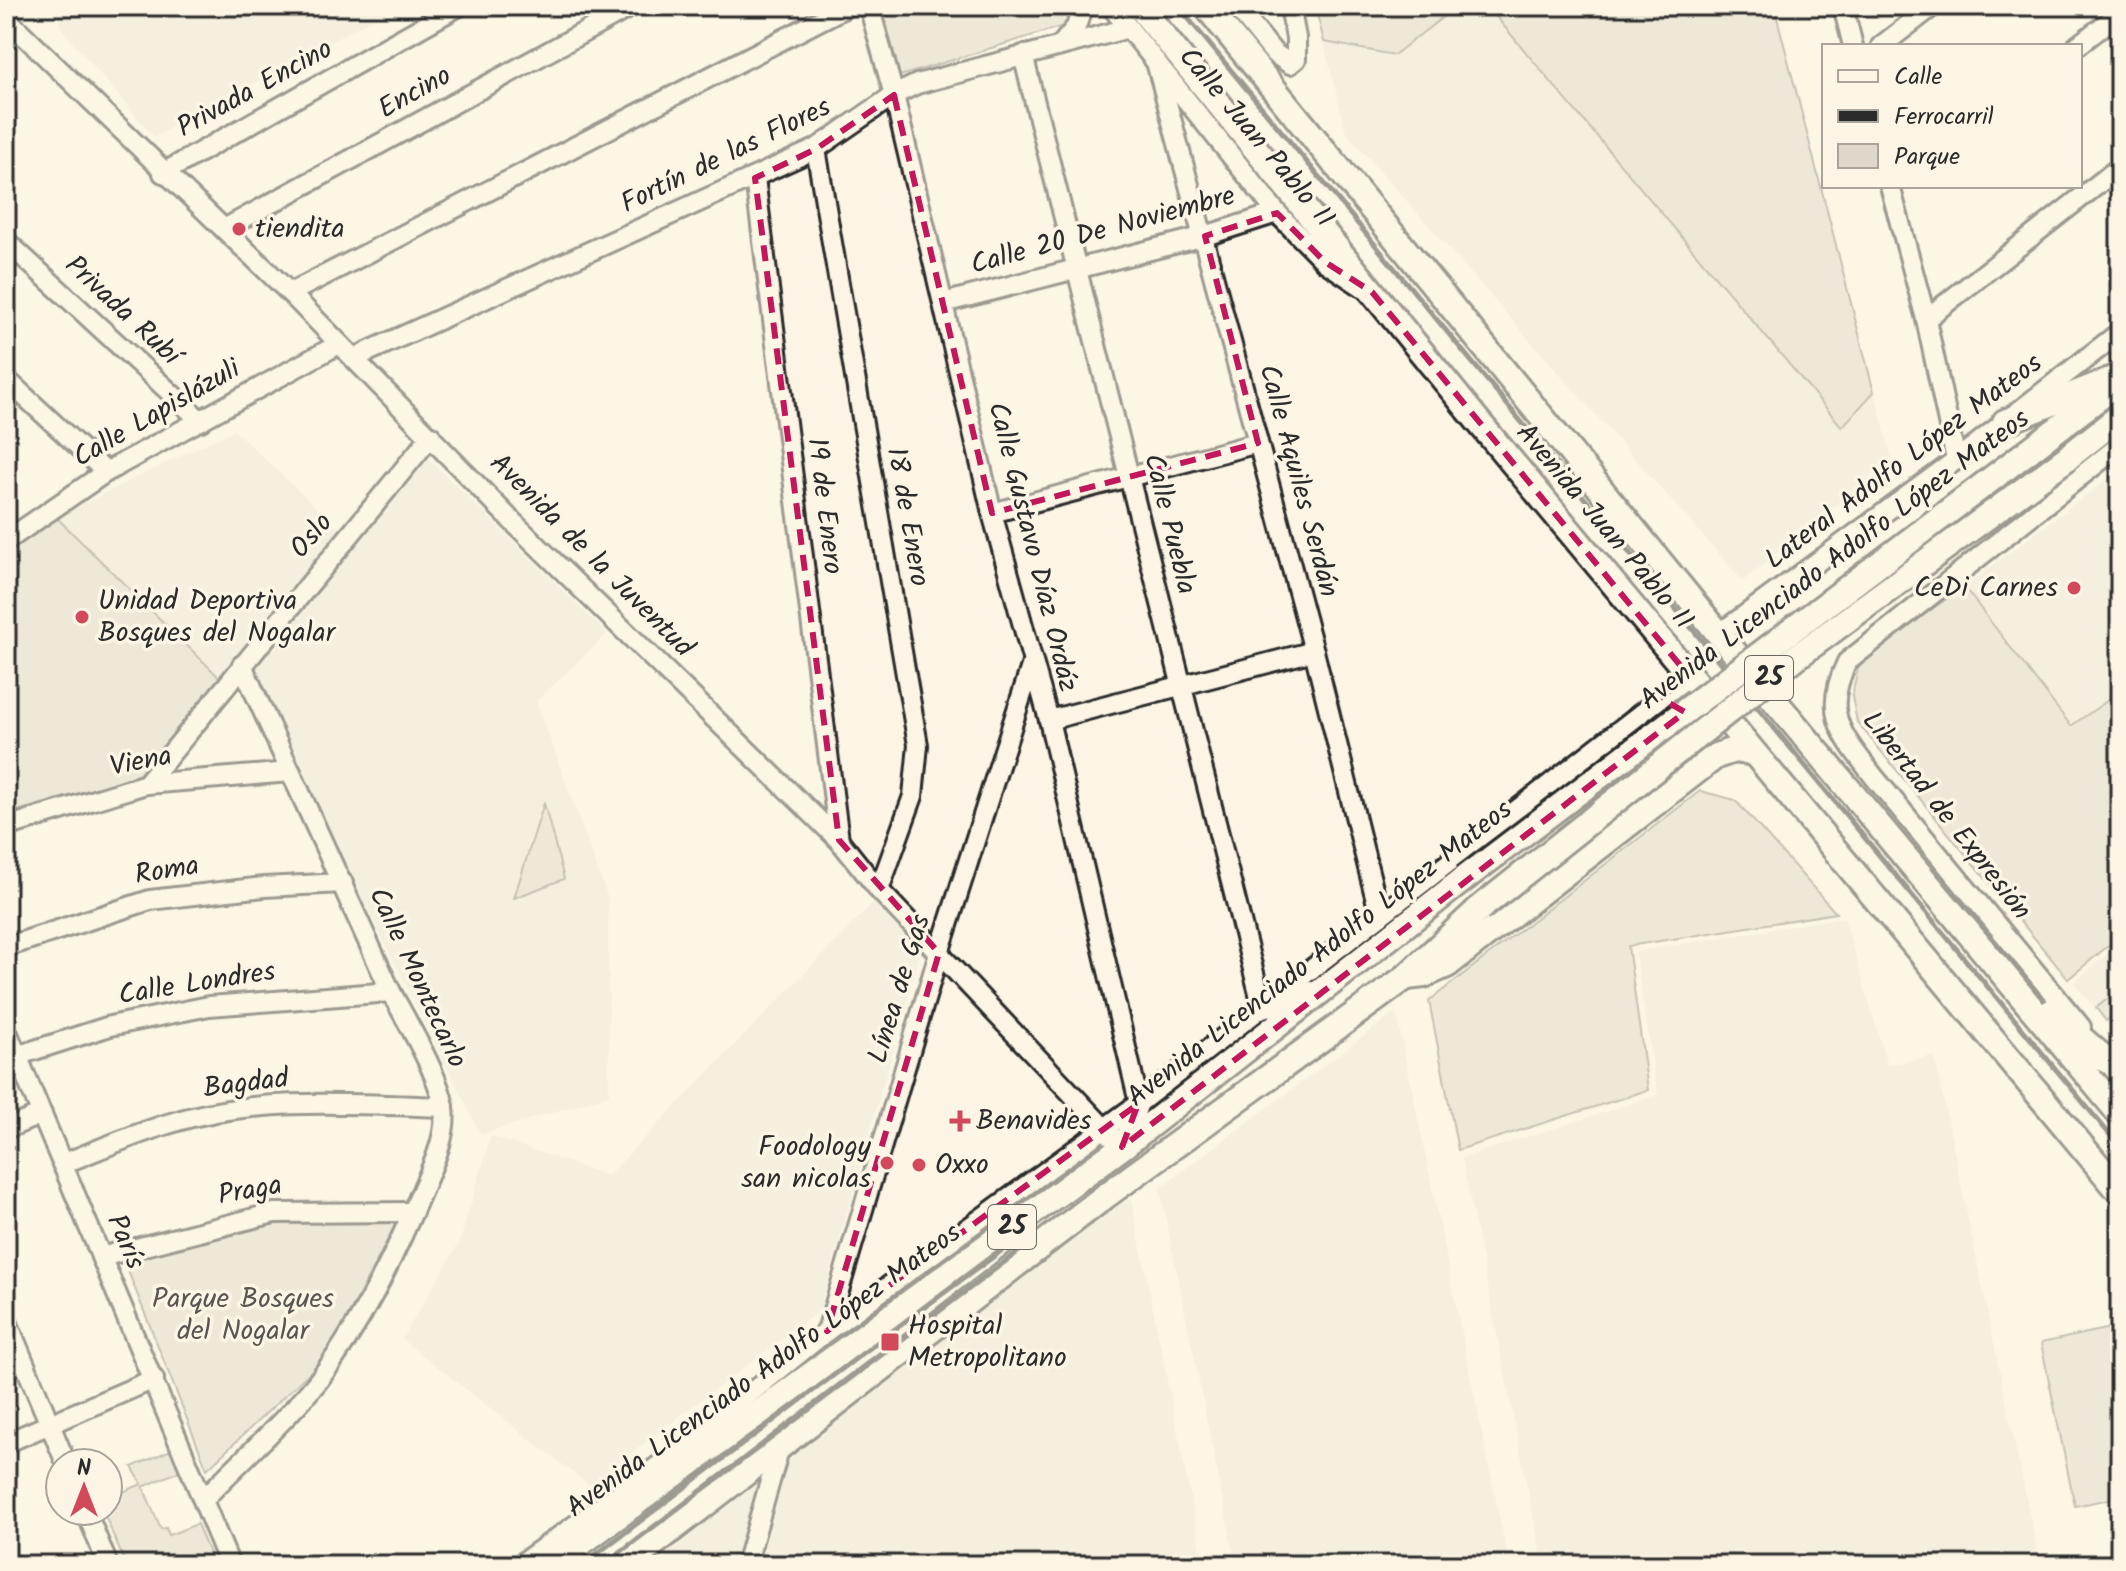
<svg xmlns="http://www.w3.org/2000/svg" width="2126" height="1571" viewBox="0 0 2126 1571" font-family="Kalam,sans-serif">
<rect width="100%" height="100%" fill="#fcf5e5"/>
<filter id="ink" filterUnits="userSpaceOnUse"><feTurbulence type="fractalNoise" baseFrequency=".0125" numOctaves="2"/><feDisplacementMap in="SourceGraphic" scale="16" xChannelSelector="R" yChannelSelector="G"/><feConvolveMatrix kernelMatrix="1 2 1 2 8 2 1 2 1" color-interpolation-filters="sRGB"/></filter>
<g filter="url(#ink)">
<!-- built -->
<g fill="#ece6d7">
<path d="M56,6h340l-242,131 -93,-109z"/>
<path d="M1315,6h459l118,453 -149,122 -397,-449z"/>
<path d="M234,430l108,102 -122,146 -164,-161z"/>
<path d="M424,454l183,180 -71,67 72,198 1,196 -128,39 -234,-464z"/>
<path d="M2108,479l12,16v197l-49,35 -107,-140z"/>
<path d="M875,901l46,50 -102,360 -230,174 -187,-146 58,-97 31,-106 117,40z"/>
<path d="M1844,917l43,148 47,-9 106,509h-497l-81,-407 196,-63 -23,-143z"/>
<path d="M2120,943v94l-46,-54z"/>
<path d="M1396,1012l113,553h-273l-76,-377z"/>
<path d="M1131,1199l73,366h-444l29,-105 310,-243z"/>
<path d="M757,1483l-23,82h-80z"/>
</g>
<!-- green -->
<g fill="#ded8ca" stroke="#84827a" stroke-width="2">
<path d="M882,6h192l-4,18 -170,52z"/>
<path d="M1315,6h142l-63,49 -70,-13z"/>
<path d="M1487,6h287l100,386 -32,35z"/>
<path d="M56,517l164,161 -83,99 -131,37v-259z"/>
<path d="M1964,587l107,139 49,-34v244l-52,43 -211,-257 -5,-26 8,-37z"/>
<path d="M1700,791l35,9 101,113 -208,33 20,144 -190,60 -29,-149z"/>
<path d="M544,803l20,76 -50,19z"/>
<path d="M2120,989v20l-14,12 -10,-13z"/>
<path d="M400,1216l-73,140 -120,113 -83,-208 128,-39z"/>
<path d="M2120,1326v171l-45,9 -34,-163z"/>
<path d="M173,1449l9,21 -39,17 18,42 5,-1 3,7 28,-11 17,41h-88l-23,-54h5v-13l34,-14 -10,-17z"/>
</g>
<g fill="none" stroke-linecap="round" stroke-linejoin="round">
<defs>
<g id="minor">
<path d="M1111,6l166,207 48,49 42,28"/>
<path d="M1236,6l38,47 16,11 6,-5v-21l-6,-32"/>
<path d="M1843,6l10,40"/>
<path d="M6,18l284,275 221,227 328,320 40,50 243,257 17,-44 -90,-383 -57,-207 -98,-418 -25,-89"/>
<path d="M1060,46l16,-19 7,-21"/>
<path d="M1881,46l52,-40"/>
<path d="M2077,46l43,-33"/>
<path d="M1023,55l239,950"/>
<path d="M1156,62l158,589 66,265"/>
<path d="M816,149l102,596 -5,51 -34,94"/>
<path d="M163,173l296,-167"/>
<path d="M755,178l84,662"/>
<path d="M1890,186l36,133 30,141"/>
<path d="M224,229l408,-223"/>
<path d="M6,241l195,180"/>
<path d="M290,293l558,-287"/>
<path d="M943,303l262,-67 72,-23"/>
<path d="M1926,319l194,-152"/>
<path d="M354,358l462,-209 78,-54 23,-11 212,-56"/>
<path d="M6,379l100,93"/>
<path d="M992,513l266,-70"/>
<path d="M6,541l100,-69 233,-128"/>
<path d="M1719,634l237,-174 164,-128"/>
<path d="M1049,720l265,-69"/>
<path d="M146,784l285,-348"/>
<path d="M6,827l140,-43 145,-12"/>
<path d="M6,947l144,-47 114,-13 79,-4"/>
<path d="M2081,1027l-206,-249c-32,-42 -54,-63 -28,-116l273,-217"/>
<path d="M6,1029l224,536"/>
<path d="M2099,1051l21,26"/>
<path d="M16,1056l94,-30 99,-20 182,-14"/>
<path d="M6,1129l36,-15"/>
<path d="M62,1164c36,-14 72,-30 109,-41 86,-27 184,-19 273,-16"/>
<path d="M101,1257l173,-44 139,-1"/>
<path d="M6,1319l60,144"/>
<path d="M827,1331l112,-378 93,-290"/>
<path d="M6,1443l148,-64"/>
<path d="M204,1499c37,-39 80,-76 114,-118 43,-56 75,-122 102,-186 11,-26 28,-59 24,-87 -4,-31 -38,-88 -53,-116l-149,-327"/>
<path d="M86,1511l22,54"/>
<path d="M519,1565l160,-114 148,-120 312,-228 550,-427"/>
<path d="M746,1565l33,-115"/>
</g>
<g id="major">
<path d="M1139,6l338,414 643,772"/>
<path d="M1206,6l513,628 401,480"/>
<path d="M2005,422l115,-46"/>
<path d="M2052,433l57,-43"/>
<path d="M2067,458l53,-42"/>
<path d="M1407,977l17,-2 23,-10 269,-209 18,-6 19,3"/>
<path d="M1262,1005l50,-11"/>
<path d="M2051,1012l55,48"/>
<path d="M551,1565l571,-418 343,-269"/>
<path d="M626,1565l478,-368 302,-220 73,-68"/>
</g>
</defs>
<!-- minor casing -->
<use href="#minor" stroke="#2b2b2b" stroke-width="24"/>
<!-- major casing -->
<use href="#major" stroke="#2b2b2b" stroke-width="30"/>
<!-- minor -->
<use href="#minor" stroke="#fcf5e5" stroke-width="18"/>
<!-- major -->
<use href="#major" stroke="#fcf5e5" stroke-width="24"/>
<!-- rail -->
<g stroke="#2b2b2b" stroke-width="5">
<path d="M1178,6l942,1141"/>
<path d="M582,1565l447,-337"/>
<path d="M603,1565l424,-320"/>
</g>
<defs>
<g id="major-bridge">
<path d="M1465,878l587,-445"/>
<path d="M1479,909l316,-251 272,-200"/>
</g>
</defs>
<!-- major-bridge casing -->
<use href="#major-bridge" stroke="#2b2b2b" stroke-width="30" stroke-linecap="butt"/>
<!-- major-bridge -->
<use href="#major-bridge" stroke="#fcf5e5" stroke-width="24"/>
</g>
</g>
<!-- marked area -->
<path d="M0 0H2126V1571H0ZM894,95l98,418 266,-70 -53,-207 72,-23 48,49 47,30 317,384 -29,22 25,14 -563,435 16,-43 -311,227 112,-378 -100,-113 -84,-662 61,-29z" fill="#fcf5e5" fill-opacity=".55" fill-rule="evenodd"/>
<path fill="none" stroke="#c2185b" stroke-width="6" stroke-dasharray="16 10" stroke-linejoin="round" d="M894,95l98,418 266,-70 -53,-207 72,-23 48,49 47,30 317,384 -29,22 25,14 -563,435 16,-43 -311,227 112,-378 -100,-113 -84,-662 61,-29z"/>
<!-- markers -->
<g fill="#d1495b" stroke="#fcf5e5" stroke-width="3">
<circle cx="239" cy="229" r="8"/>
<circle cx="2074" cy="588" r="8"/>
<circle cx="82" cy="617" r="8"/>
<path d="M956 1109h8v8h8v8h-8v8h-8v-8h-8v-8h8z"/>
<circle cx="887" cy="1163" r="8"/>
<circle cx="919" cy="1165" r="8"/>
<rect x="880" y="1332" width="20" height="20" rx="4"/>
</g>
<g text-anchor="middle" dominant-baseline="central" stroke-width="7" stroke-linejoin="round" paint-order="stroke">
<!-- shield labels -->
<g fill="#fcf5e5" stroke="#6a6863" stroke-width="2">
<rect x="1745" y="656" width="48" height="44" rx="6"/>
<rect x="988" y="1205" width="48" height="44" rx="6"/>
</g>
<g font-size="26" font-weight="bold" fill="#2b2b2b">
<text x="1769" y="678">25</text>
<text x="1012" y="1227">25</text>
</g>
<!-- street labels -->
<g font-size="28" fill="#2b2b2b" stroke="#fcf5e5">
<text transform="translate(255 89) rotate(-29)">Privada Encino</text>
<text transform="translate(415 93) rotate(-29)">Encino</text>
<text transform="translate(1256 138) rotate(50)">Calle Juan Pablo II</text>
<text transform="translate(726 156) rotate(-26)">Fortín de las Flores</text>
<text transform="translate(1103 231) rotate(-15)">Calle 20 De Noviembre</text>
<text transform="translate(122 311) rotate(43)">Privada Rubí</text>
<text transform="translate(157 414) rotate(-30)">Calle Lapislázuli</text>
<text transform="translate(1904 462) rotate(-37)">Lateral Adolfo López Mateos</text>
<text transform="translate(1298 481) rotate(75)">Calle Aquiles Serdán</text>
<text transform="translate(824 506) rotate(83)">19 de Enero</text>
<text transform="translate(907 517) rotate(80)">18 de Enero</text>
<text transform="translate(1169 524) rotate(76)">Calle Puebla</text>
<text transform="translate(1604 527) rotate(50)">Avenida Juan Pablo II</text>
<text transform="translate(312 536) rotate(-50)">Oslo</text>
<text transform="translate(1032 547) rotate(76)">Calle Gustavo Díaz Ordáz</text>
<text transform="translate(591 556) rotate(45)">Avenida de la Juventud</text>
<text transform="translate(1835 560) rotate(-37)">Avenida Licenciado Adolfo López Mateos</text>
<text transform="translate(141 762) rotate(-11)">Viena</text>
<text transform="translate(1946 816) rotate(52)">Libertad de Expresión</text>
<text transform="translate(167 871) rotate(-9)">Roma</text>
<text transform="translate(1320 954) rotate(-38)">Avenida Licenciado Adolfo López Mateos</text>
<text transform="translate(417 978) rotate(65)">Calle Montecarlo</text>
<text transform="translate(197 984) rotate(-9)">Calle Londres</text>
<text transform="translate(900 989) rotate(-73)">Línea de Gas</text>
<text transform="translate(246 1084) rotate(-7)">Bagdad</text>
<text transform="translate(250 1191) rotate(-10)">Praga</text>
<text transform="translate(125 1242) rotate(67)">París</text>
<text transform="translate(764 1371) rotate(-36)">Avenida Licenciado Adolfo López Mateos</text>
</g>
<!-- poi labels -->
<g font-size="28" fill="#2b2b2b" stroke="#fcf5e5" text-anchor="start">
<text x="255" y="229">tiendita</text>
<text x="2058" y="588" text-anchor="end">CeDi Carnes</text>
<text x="98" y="601">Unidad Deportiva<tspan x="98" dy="32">Bosques del Nogalar</tspan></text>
<text x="976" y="1121">Benavides</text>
<text x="871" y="1147" text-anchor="end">Foodology<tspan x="871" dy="32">san nicolas</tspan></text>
<text x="935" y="1165">Oxxo</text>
<text x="908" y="1326">Hospital<tspan x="908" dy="32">Metropolitano</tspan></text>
</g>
<!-- park labels -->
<g font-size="28" fill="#585653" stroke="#fcf5e5">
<text x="243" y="1299">Parque Bosques<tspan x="243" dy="32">del Nogalar</tspan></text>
</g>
</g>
<!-- margin -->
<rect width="2126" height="1571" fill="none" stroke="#fcf5e5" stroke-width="32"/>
<rect x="16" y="16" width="2094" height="1539" fill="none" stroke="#2b2b2b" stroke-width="3" filter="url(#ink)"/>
<!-- legend -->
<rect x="1822" y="44" width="260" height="144" fill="#fcf5e5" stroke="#a8a49b" stroke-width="2"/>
<rect x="1838" y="70" width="40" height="12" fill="#fcf5e5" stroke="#a8a49b" stroke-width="2"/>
<text x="1894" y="84" font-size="24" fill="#2b2b2b">Calle</text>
<rect x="1838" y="110" width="40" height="12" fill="#2b2b2b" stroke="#a8a49b" stroke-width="2"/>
<text x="1894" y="124" font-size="24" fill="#2b2b2b">Ferrocarril</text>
<rect x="1838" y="144" width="40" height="24" fill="#ded8ca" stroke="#a8a49b" stroke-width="2"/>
<text x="1894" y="164" font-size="24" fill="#2b2b2b">Parque</text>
<!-- north arrow -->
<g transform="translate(84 1487)"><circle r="38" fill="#fcf5e5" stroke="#a8a49b" stroke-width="2"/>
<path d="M0-6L14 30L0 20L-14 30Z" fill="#d1495b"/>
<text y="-12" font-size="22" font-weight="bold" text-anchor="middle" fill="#2b2b2b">N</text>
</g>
</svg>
